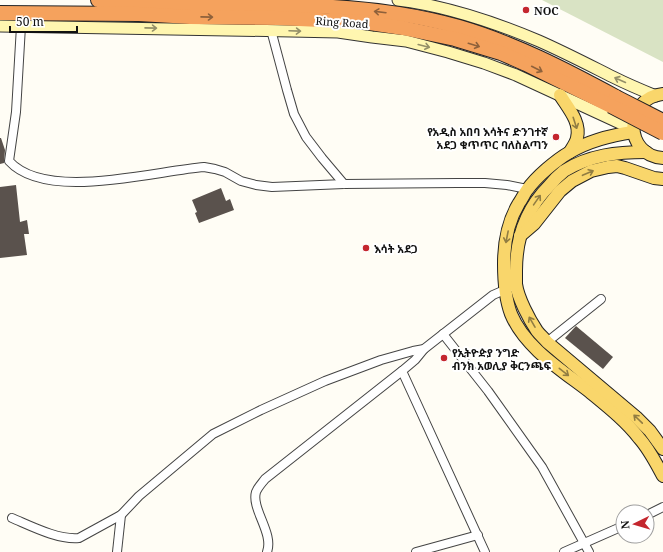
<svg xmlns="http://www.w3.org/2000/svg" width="663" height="552" viewBox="0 0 663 552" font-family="'Noto Serif','Noto Sans Ethiopic',serif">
<rect width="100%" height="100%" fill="#fffdf5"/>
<!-- cemetery -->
<path fill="#d9e3c4" d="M542,0h121v62z"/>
<!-- building -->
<g fill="#5a524d">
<path d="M0,138h1l4,12 -1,13 -4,1z"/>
<path d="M16,185l4,37 7,-2 2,14h-5l3,21 -27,3v-71z"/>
<path d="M221,188l5,13 4,-2 4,11 -35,13 -4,-10 2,-1 -5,-12z"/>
<path d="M576,326l37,31 -10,12 -38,-31z"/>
</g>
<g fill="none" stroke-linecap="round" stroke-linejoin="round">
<defs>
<g id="street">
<path d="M21,26l-5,86 -7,49c37,41 145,10 195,6l11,2 10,3 16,9 15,4 16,2 72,-3 113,-1h28l22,2 20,4"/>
<path d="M271,30l16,60 7,24 12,23 16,21 22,26"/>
<path d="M443,334l45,57 54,76 47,85"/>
<path d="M547,342l54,-43"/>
<path d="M424,349l-9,11 -13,11 83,181"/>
<path d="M647,515l16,-8"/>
<path d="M12,518c19,8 46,22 67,20l42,-23 18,-19 74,-62 48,-24 64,-29 56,-21 32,-9 11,-2 69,-54 16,-7"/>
<path d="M117,552l4,-37"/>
<path d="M267,552c7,-19 -16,-43 -11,-60 2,-5 6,-9 9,-13l137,-108"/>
<path d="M416,552l62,-17"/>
<path d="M564,552l59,-26"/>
</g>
<g id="secondary">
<path d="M398,0c49,6 96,22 141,41 25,11 50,24 74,36 14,7 28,13 43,19"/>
<path d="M0,26l291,5 47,1 34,5 34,4 42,11 36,11 32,12 117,54"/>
</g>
<g id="primary">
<path d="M663,94c-40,4 -39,62 0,64"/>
<path d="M560,95c8,13 21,27 17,43 -1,5 -5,10 -7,14"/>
<path d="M633,132c-21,3 -44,9 -63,20 -14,8 -34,25 -43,38 -3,4 -5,9 -8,13 -11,18 -15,40 -15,61 0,17 1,34 7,50 14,34 52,57 79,78 17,14 36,29 49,46 10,11 17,25 24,38"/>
<path d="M646,152c-28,0 -57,3 -82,19 -5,4 -11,10 -15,15 -23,23 -33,52 -33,85 0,4 0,9 0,13 2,14 13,35 21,47 3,4 7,7 10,11l89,75 14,14 13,18"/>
<path d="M520,236l14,-12 26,-33 12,-10 19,-10 17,-4 9,-1 8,2 29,10 9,1"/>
</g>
<g id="highway">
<path d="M98,0c48,3 96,5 145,6 21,0 42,0 63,0 52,1 103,7 153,21 55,16 107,43 157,70"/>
<path d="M0,13l139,1 51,3 88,1 85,4 40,6 52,11 46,14 25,11 85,42"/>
</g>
</defs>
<!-- street casing -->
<use href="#street" stroke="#444" stroke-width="10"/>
<!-- secondary casing -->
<use href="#secondary" stroke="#333" stroke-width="13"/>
<!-- primary casing -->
<use href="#primary" stroke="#222" stroke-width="14"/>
<!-- highway casing -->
<use href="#highway" stroke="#222" stroke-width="16"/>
<!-- street -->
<use href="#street" stroke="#fff" stroke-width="8"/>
<!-- secondary -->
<use href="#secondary" stroke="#fff6b0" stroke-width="11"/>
<!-- primary -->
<use href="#primary" stroke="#f9d66b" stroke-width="12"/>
<!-- highway -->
<use href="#highway" stroke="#f5a25d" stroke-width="14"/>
<defs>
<g id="highway-bridge">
<path d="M616,97l47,24"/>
<path d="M611,106l52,27"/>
</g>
</defs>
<!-- highway-bridge casing -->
<use href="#highway-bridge" stroke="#222" stroke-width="16" stroke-linecap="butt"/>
<!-- highway-bridge -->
<use href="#highway-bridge" stroke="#f5a25d" stroke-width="14"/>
</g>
<!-- one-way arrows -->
<defs><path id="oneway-shaft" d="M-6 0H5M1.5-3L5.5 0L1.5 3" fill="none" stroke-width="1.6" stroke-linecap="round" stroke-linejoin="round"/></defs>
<g stroke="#8e613b">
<use href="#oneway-shaft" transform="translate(380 12) rotate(-173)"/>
<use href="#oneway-shaft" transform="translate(207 17) rotate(1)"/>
<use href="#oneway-shaft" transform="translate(474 45) rotate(17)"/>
<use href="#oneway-shaft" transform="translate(537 69) rotate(27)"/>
</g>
<g stroke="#948f68">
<use href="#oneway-shaft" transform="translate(151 28) rotate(1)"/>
<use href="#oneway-shaft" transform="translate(295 31) rotate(2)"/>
<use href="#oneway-shaft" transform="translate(424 46) rotate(14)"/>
<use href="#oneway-shaft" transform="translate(620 80) rotate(-156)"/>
</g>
<g stroke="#917d42">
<use href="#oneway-shaft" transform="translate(575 123) rotate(72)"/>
<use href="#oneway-shaft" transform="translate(588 173) rotate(-23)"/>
<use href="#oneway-shaft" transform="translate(537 200) rotate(-55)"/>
<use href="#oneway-shaft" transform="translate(507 237) rotate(101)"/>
<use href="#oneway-shaft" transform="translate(532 322) rotate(-120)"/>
<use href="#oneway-shaft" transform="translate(564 372) rotate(38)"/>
<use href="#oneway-shaft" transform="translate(638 419) rotate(-136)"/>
</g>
<!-- markers -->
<g fill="#c4262e" stroke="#fff" stroke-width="1.5">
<circle cx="526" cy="10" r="4"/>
<circle cx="556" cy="137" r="4"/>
<circle cx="366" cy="248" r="4"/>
<circle cx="444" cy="358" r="4"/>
</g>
<g text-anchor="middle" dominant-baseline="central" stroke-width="4" stroke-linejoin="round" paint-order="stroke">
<!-- poi labels -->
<g font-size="11" font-weight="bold" fill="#111" stroke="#fff" text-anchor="start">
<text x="534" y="10">NOC</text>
<text x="548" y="131" text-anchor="end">የአዲስ አበባ እሳትና ድንገተኛ<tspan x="548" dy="13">አደጋ ቁጥጥር ባለስልጣን</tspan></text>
<text x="374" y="248">እሳት አደጋ</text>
<text x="452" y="352">የኢትዮዽያ ንግድ<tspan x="452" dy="13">ብንክ አወሊያ ቅርንጫፍ</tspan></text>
</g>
<!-- street labels -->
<g font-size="11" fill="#111" stroke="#fff">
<text transform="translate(342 22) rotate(4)">Ring Road</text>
</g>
</g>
<!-- north arrow -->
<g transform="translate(635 524) rotate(265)"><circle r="19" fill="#ffffff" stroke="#a0a0a0"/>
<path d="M0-3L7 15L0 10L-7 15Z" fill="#c4262e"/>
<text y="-6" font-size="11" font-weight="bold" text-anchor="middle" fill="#111111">N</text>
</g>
<!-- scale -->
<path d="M10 26v6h67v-6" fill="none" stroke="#111111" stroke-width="2"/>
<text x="16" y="26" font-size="12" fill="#111111" stroke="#ffffff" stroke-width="3" paint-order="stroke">50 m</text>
</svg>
